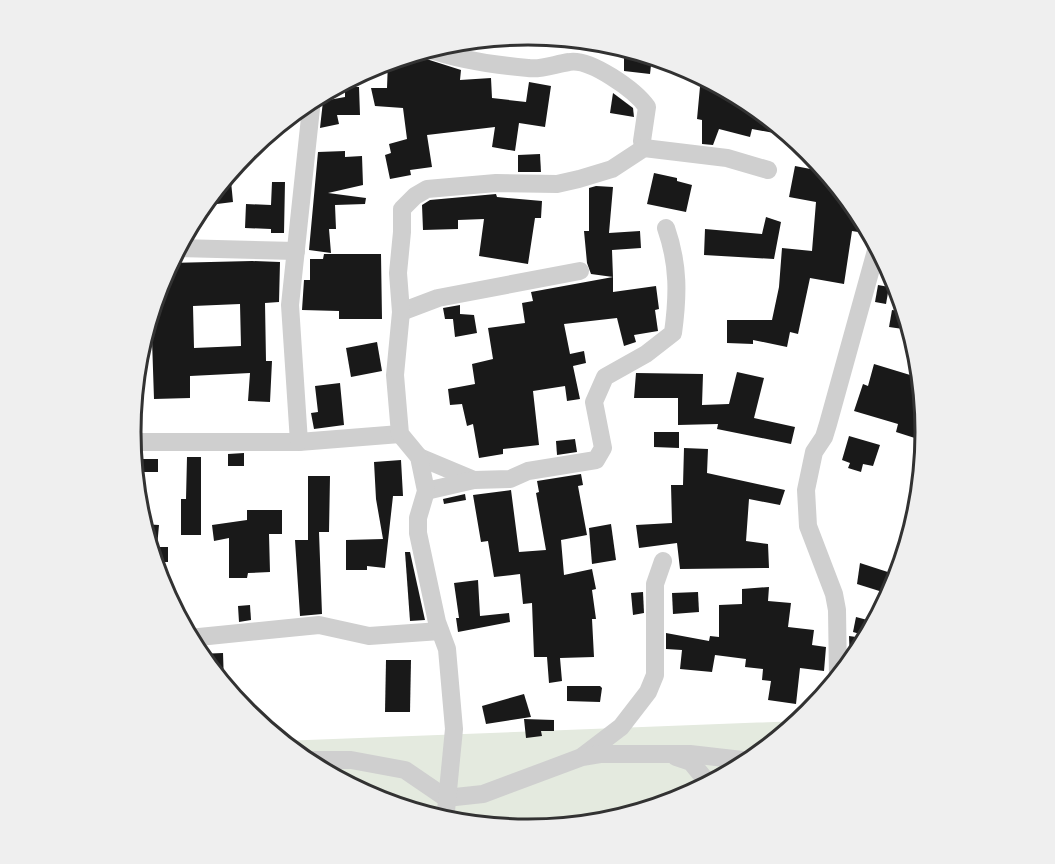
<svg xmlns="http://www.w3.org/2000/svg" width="1055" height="864" viewBox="0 0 1055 864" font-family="'Sofia Sans Condensed',sans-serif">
<rect width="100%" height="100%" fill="#fff"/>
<!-- green -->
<path fill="#e4eadf" d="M799,721c-39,32 -72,56 -118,77 -12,6 -26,9 -39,13 -123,37 -261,13 -361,-70z"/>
<!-- building -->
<g fill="#191919" fill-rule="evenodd">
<path d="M624,52l28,5 -2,17 -26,-3z"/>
<path d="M403,56l17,1 41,13 -1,10 31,-2 1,20 34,4 3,-20 22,4 -6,41 -26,-4 -4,28 -23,-4 3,-20 -68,8 5,32 -22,3 1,5 -21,4 -5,-24 6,-2 -2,-9 18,-5 -4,-31 -28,-2 -4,-18h16l1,-27z"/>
<path d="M701,76l48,26 41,34 -38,-7 -2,8 -31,-8 -6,16 -11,-1v-24l-5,-1z"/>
<path d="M345,87h14l1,28h-23l2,9 -19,4 3,-27 22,-4z"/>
<path d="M613,93l20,15 1,9 -24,-4z"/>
<path d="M345,151v6l17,-1 1,29 -35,8 38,5 -1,6 -30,1 1,24h-7l2,24 -22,-3 9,-98z"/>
<path d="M540,154l1,18h-23v-17z"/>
<path d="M795,166l31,6 32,39 7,14 -1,8 -12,-2 -8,53 -34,-6 -12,56 -8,-2 -3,15 -34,-7v4l-26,-1v-23h45l7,-33 3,-39 30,3 4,-49 -27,-5z"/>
<path d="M230,171l3,31 -32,4 19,-23z"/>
<path d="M654,173l23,5v3l15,4 -6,27 -39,-8z"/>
<path d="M272,182h13l-1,51h-13v-4l-26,-1 1,-24 25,1z"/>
<path d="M596,186l17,1 -4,46 31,-2 1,17 -29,2 1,27 -22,-3 -4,-11 -3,-32h5v-43z"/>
<path d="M496,194l1,3 45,4 -1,17h-6l-7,46 -49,-8 5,-37 -26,1v9l-35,1 -1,-25 8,-5z"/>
<path d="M766,217l15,5 -7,37 -70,-4 1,-26 57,5z"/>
<path d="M324,254h57l1,65h-43v-8l-37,-1 2,-30h6v-21h13z"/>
<path d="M252,261l28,1 -1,40 -14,1 1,58h6l-2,41 -22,-1 2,-28 -60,3v22l-36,1 -3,-89 9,-30 9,-17zM240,304l1,42 -47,2 -1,-42z"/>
<path d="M613,277v15l43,-6 3,23 -4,1 3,21 -24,4 2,7 -12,4 -7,-28 -53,6 6,30 14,-3 2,12 -13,3 7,33 -13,2 -2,-15 -32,5 6,54 -36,4v5l-24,4 -6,-34 -6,2 -5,-22 -12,1 -2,-16 27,-5 -3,-20 21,-5 -5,-31 37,-5 -3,-20 11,-2 -2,-9z"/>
<path d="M878,285l11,2 -3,17 -11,-2z"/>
<path d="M460,305v9l14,1 3,18 -22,4 -2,-18h-8l-2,-11z"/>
<path d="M892,310l12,2 6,18 -21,-3z"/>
<path d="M377,342l5,29 -31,6 -5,-29z"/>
<path d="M874,364l46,14 4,49 -3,13 -25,-8 2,-8 -44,-13 9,-27 5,2z"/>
<path d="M737,372l27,6 -10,40 41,9 -4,17 -74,-15 1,-5 -40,1v-27h-44l2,-25 67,1 -1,31 27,-1z"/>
<path d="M340,383l4,42 -30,4 -3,-16 7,-1 -3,-26z"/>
<path d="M654,432h25v16l-25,-1z"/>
<path d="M849,436l31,9 -7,21 -10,-2 -2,8 -13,-4 2,-5 -8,-3z"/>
<path d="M575,439l2,13 -20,3 -1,-14z"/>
<path d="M684,448l24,1 -1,24 78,17 -5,15 -31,-6 -3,42 22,3 1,24 -89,1 -3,-26 -38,5 -3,-23 36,-2 -1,-38h12z"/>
<path d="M244,453v13h-16v-12z"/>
<path d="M187,457h14v78h-20v-36h5z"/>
<rect x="137" y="459" width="21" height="13"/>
<path d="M401,460l2,36h-10l-8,72 -18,-2v4h-21v-30l37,-1 -7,-40 -2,-37z"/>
<path d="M581,474l2,11 -5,1 9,49 -26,5 3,35 28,-6 4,20 -4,1 4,29h-4l2,38 -34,1 2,23 -13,2 -2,-26h-13l-2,-54 -9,1 -3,-30 -26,3 -6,-36 -7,1 -8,-47 38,-5 8,62 27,-2 -10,-57 3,-1 -2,-11z"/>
<path d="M308,476h22l-1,56h-10l3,82 -22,2 -5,-76h13z"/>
<path d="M465,494l1,6 -22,4 -1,-5z"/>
<path d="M247,510h35v24h-13l1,38 -22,1 -1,5h-18v-40l-15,3 -2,-16 35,-5z"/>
<path d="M142,524l17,1 -2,22h11v15h-12l-1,4z"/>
<path d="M611,524l5,36 -24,4 -3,-36z"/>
<path d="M405,552h5l15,68 -15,1z"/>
<path d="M860,563l37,12 -8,19 -32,-10z"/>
<path d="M478,580l2,36 29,-3 1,9 -52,10 -2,-14h3l-5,-35z"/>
<path d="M769,587l-1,14 23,2 -3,24 26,3 -2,15 14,2 -2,24 -24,-3 -4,36 -28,-4 3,-19 -9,-1 1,-11 -18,-2 1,-8 -31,-4 -3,17 -32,-3 2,-19 -16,-1v-16l43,8 1,-5 9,1v-32l23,-1v-15z"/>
<path d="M643,592l1,21 -11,2 -2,-22z"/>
<path d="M698,592l1,20 -26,2 -1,-21z"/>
<path d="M250,605l1,15 -12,2 -1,-16z"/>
<path d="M856,617l19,5 -8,14 -14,-4z"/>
<path d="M849,636l14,2 -5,15 -8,10z"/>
<path d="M223,653l1,32 -26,-31z"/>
<path d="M386,660h25l-1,52h-25z"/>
<path d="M567,686h33l2,2 -2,14 -33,-1z"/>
<path d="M524,694l7,23 -45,7 -4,-18z"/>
<path d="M524,719l30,1v11h-13l1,5 -16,2z"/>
</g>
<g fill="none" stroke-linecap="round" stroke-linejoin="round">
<!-- street -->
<g stroke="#cfcfcf" stroke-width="18">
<path d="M428,49c31,11 67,16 100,19 14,2 27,-4 41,-6 21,-4 66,28 78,45l-5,34 2,7"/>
<path d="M178,248l118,3"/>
<path d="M401,312l37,-14 142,-27"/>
<path d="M131,442h168l101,-8"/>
<path d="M299,442l-9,-137 22,-206"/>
<path d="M419,457l55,23"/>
<path d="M426,491l48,-11 36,-1 18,-8 68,-11 7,-12 -9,-46 11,-25 41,-23 27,-21c5,-37 6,-68 -7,-105"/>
<path d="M189,638l130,-13 50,11 71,-5"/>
<path d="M838,678l-1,-68 -3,-16 -26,-68 -2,-36 8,-38 10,-15 4,-13 49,-177"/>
<path d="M583,756l38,-29 27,-35 7,-17v-91l8,-23"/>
<path d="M676,757l15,5 18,22"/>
<path d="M304,760h47l54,10 41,28 37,-4 99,-37 18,-3h90l61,7"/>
<path d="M445,821l9,-92 -7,-80 -10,-27 -19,-89v-15l8,-27 -7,-34 -19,-23 -5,-59 6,-63 -3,-39 4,-41v-23l13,-13 12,-7 69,-6 61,1 22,-5 33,-10 32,-21 83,10 41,12"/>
</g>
</g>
<!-- crop -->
<path d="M0 0H1055V864H0ZM141 432a387 387 0 1 1 774 0a387 387 0 1 1-774 0Z" fill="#efefef" fill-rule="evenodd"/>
<path fill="none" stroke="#323232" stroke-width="3" d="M141 432a387 387 0 1 1 774 0a387 387 0 1 1-774 0Z"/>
</svg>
